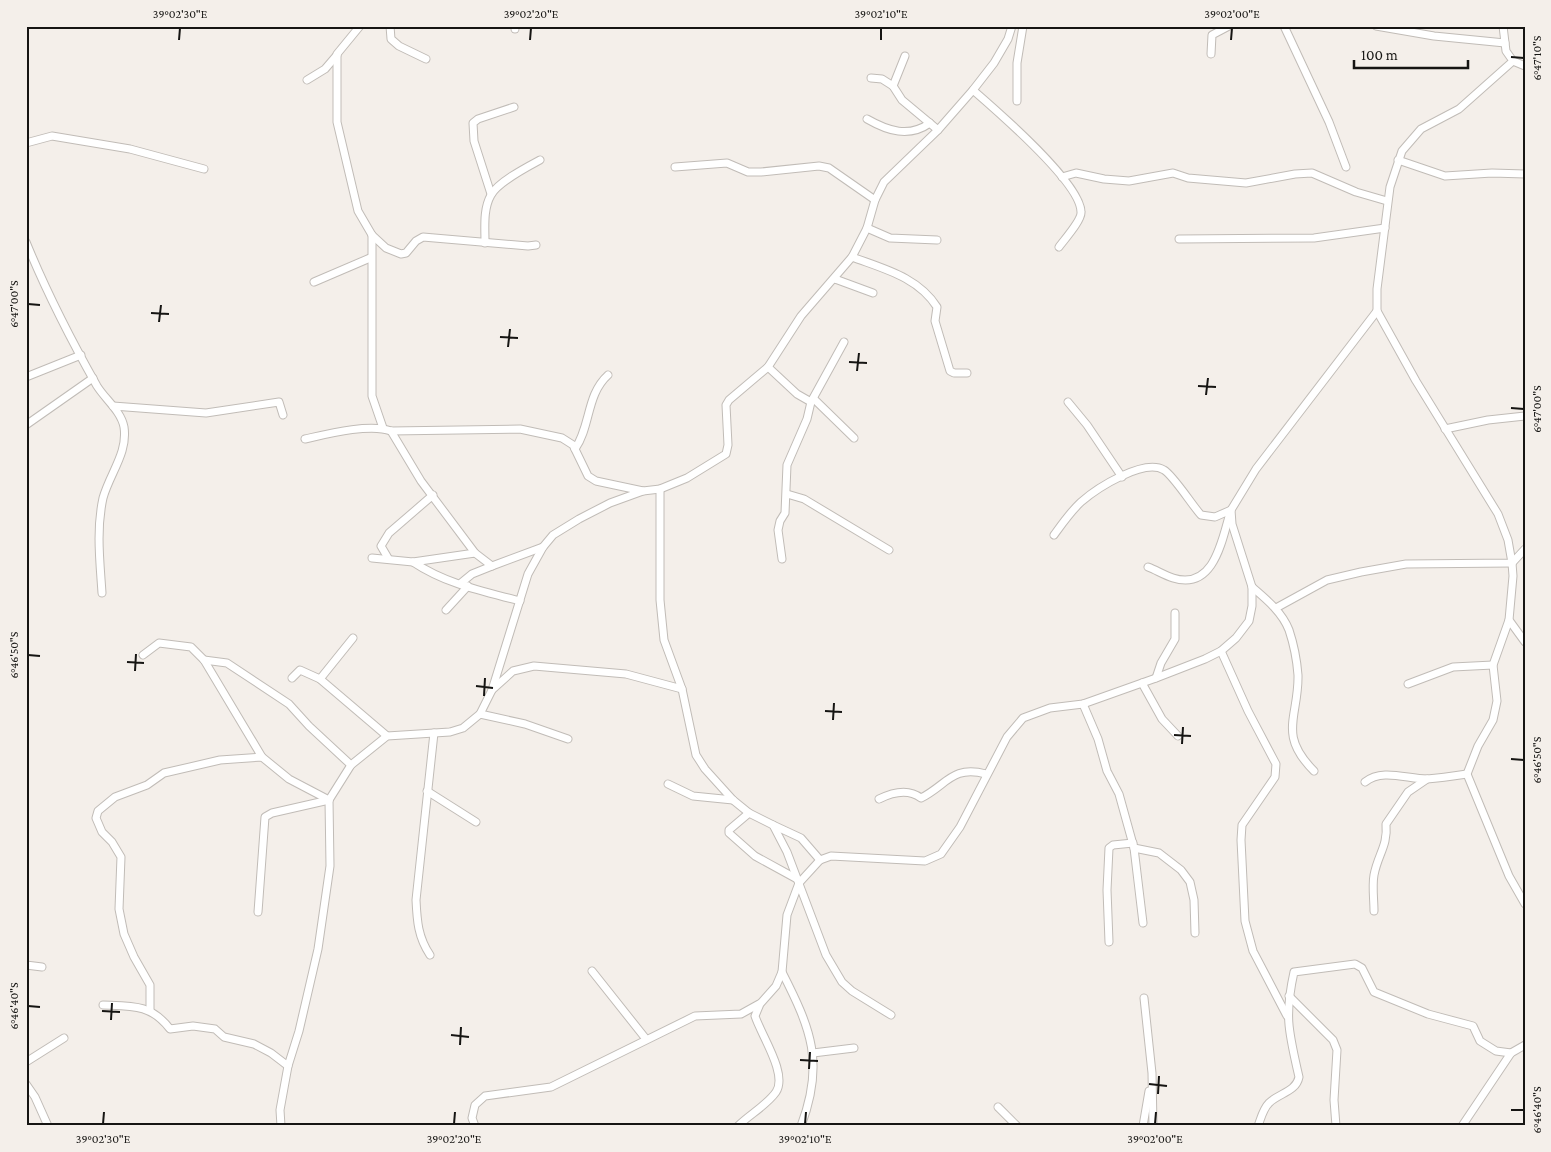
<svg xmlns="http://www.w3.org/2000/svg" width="1551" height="1152" viewBox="0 0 1551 1152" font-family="'Crimson Pro',serif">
<rect width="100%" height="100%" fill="#f4efea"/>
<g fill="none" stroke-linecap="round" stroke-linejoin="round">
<defs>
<g id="street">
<path d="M360,26l-23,28v68l21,89 14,24 14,13 15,6 5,-1 10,-12 7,-4 105,9 8,-1"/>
<path d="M390,26l1,13 8,7 27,13"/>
<path d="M515,26v3"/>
<path d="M1284,26l45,96 17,45"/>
<path d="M1376,26l58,10 71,7"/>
<path d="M1503,26l3,25 7,10 -54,48 -38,20 -19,22 -12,36 -13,102v22l39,70 82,133 10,26 4,23 1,13 -4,44 16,22"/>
<path d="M1211,54l1,-19 17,-9"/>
<path d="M1513,61l12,5"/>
<path d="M871,78l11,1 11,7 9,14 36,30"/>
<path d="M307,80l18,-11 12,-14"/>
<path d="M893,86l12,-30"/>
<path d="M973,90c23,20 108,93 108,122 1,8 -17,28 -22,35"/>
<path d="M1017,101v-38l6,-37"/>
<path d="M867,119c21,12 42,19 63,4"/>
<path d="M26,143l26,-7 78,13 74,20"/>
<path d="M1398,160l47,16 47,-3 33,1"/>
<path d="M675,167l52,-4 21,9h13l58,-6 10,2 46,32"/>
<path d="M1062,177l14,-4 28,6 25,2 44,-8 15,5 58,5 49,-9 17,-1 44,19 31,9"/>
<path d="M491,194l-17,-53 -1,-18 5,-4 36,-12"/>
<path d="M867,228l23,10 47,2"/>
<path d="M372,235v161l11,32"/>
<path d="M1179,239l135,-1 71,-10"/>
<path d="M26,242c20,49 45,98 71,144 8,13 24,25 27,41 4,26 -14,46 -21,71 -7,32 -3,64 -1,95"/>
<path d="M485,243c0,-16 -2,-34 6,-48 7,-13 36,-28 49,-35"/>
<path d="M852,257c32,12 66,20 85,50l-2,14 15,50 4,2h13"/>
<path d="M835,279l38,14"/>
<path d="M314,282l56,-24"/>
<path d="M768,367l29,27 14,8 33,-60"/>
<path d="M26,377l55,-22"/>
<path d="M814,399l40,39"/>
<path d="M1068,402l19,23 35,52"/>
<path d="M113,406l93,7 73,-11 4,13"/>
<path d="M26,425l67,-47"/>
<path d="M1445,429l43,-9 37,-4"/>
<path d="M391,431l30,50 54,72"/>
<path d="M305,439c22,-5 65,-16 86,-8l129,-2 42,9 11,7 15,31 8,5 47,10"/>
<path d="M575,449c16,-23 11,-54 33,-74"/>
<path d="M660,489v111l4,40 18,49 14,66 9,14 28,31 16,13 24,12 14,27 39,103 16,27 10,9 39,24"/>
<path d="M787,494l17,5 85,51"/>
<path d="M1054,535c8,-11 17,-24 27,-33 16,-14 63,-44 83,-32 9,5 28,35 37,45l14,2 16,-7"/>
<path d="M372,558l41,4 62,-9 17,13 51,-19"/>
<path d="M388,558l-7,-12 8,-13 44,-38"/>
<path d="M782,559l-4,-29 2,-9 5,-8 2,-48 20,-46 4,-17"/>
<path d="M413,562c33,22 69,29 107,39"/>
<path d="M1148,567c8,3 16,8 25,11 41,13 49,-38 57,-65"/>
<path d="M461,583l11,-9 20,-8"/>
<path d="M1252,587c14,12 30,25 37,43 4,12 8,32 9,45 1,42 -21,59 16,96"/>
<path d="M1276,608l51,-28 34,-8 45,-8 106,-1 13,-14"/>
<path d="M446,610l22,-24"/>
<path d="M1509,620l-16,45 4,36 -4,19 -15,26 -11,28 42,102 16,28"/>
<path d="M1221,651l27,60 28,53 -1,13 -33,48 -1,15 4,81 8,30 34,65"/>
<path d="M143,655l16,-12 32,4 13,13 58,97"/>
<path d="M204,660l23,3 62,41 20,22 42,39"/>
<path d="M292,678l8,-8 20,9 67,57"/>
<path d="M1156,678l5,-15 14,-24v-26"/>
<path d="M320,679l33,-41"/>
<path d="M1142,683l20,36 16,17"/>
<path d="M1408,684l45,-17 40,-2"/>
<path d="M492,690l21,-19 21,-5 92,8 56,15"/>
<path d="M1083,704l15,35 9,32 12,23 15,54 9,75"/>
<path d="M480,714l45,10 43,15"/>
<path d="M1365,782c17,-14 42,-3 62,-3 14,-1 27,-3 40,-5"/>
<path d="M668,784l25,12 40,4"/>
<path d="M427,791l49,31"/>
<path d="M879,799c14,-7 29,-11 42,-1 26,-13 31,-33 65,-24"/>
<path d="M749,813l-20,17v3l26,23 42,23"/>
<path d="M773,825l28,13 19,22"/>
<path d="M1134,848l25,5 22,17 9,12 4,18 1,33"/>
<path d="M1374,911c0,-11 -2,-25 0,-36 4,-21 14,-29 12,-51l22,-32 19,-13"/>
<path d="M258,912l7,-95 7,-4 57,-13"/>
<path d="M1109,942l-2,-52 2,-42 4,-3 20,-2"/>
<path d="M430,955c-12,-18 -13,-34 -14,-55l18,-167"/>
<path d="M26,965l16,2"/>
<path d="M592,971l54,68"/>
<path d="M782,972c29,57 43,91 19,154"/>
<path d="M1289,996l44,44 4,10 -3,50 2,26"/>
<path d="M1144,998l8,75 1,53"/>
<path d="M103,1005c29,1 48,-1 67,24l23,-3 22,3 9,8 30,7 17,9 17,13"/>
<path d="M150,1010v-25l-16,-28 -10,-23 -5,-25 2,-52 -9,-15 -10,-10 -6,-14 2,-7 17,-14 32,-12 17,-12 56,-13 42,-3 27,22 40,21"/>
<path d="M813,1053l41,-5"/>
<path d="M26,1062l38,-24"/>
<path d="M26,1084l9,13 13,29"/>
<path d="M998,1107l19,19"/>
<path d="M281,1126l-1,-16 8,-44 11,-35 19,-82 12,-83 -1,-66 22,-35 36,-29 63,-4 13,-4 17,-14 12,-24 36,-116 15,-27 10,-12 26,-16 31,-16 33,-12 17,-2 27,-11 39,-24 2,-9 -2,-40 3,-5 39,-33 33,-51 51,-59 15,-29 8,-28 9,-18 54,-52 35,-40 21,-27 14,-24 4,-13"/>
<path d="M475,1126l-3,-8 3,-13 10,-9 66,-9 144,-71 46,-2 18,-10"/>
<path d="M738,1126c11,-11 29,-21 38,-34 12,-18 -15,-57 -21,-76l5,-12 16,-18 6,-14 5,-57 12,-32 21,-23 11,-4 94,5 16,-7 19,-27 47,-90 16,-19 27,-10 33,-4 73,-26 49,-19 16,-8 15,-13 13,-17 3,-15v-19l-20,-63 -1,-14 25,-41 121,-158"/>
<path d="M1143,1126l6,-35"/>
<path d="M1258,1126c3,-8 5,-17 11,-23 10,-10 27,-11 30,-26 -10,-44 -15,-60 -5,-105l61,-8 7,4 12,24 54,22 45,12 7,15 16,10 15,2"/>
<path d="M1462,1126l49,-73 14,-8"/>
</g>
</defs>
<!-- street casing -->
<use href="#street" stroke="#c1bcb7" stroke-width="9"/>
<!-- street -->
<use href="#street" stroke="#fff" stroke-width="7"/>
</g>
<!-- ticks -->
<path fill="none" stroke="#161513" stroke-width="2" d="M179,40l1,-12M530,40l1,-12M881,40v-12M1231,40l1,-12M1511,57l13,1M28,304l12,1M151,313l18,1M159,322l2,-17M500,337l18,1M508,347l2,-18M849,362l18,1M857,371l2,-18M1198,386l18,1M1206,395l2,-17M1511,408l13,1M28,655l12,1M127,662l17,1M135,671l1,-17M476,686l17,2M484,696l1,-18M825,711l17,1M833,720l1,-17M1174,735l17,1M1182,744l1,-17M1511,759l13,1M28,1006l12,1M102,1011l18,1M111,1020l1,-17M451,1035l18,2M460,1045l1,-18M800,1060l18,1M809,1069l1,-17M1149,1084l18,2M1158,1094l1,-18M1511,1110h13M103,1124l1,-12M454,1124l1,-12M805,1124l1,-12M1155,1124l1,-12"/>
<!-- border -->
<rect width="1551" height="1152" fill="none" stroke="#f4efea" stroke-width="55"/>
<!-- scale -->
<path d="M1354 60v8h114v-8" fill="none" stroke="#161513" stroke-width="2.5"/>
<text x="1361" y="60" font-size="15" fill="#161513" stroke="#f4efea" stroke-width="4" paint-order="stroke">100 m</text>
<rect x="28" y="28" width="1496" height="1096" fill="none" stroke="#161513" stroke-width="2"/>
<g font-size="12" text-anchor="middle" fill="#161513">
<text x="180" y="18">39°02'30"E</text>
<text x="531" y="18">39°02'20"E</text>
<text x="881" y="18">39°02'10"E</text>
<text x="1232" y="18">39°02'00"E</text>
<text transform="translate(1537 58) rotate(-90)" y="4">6°47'10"S</text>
<text transform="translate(14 304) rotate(-90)" y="4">6°47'00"S</text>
<text transform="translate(1537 409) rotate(-90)" y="4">6°47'00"S</text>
<text transform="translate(14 655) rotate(-90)" y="4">6°46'50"S</text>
<text transform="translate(1537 760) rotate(-90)" y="4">6°46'50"S</text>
<text transform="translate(14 1006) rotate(-90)" y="4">6°46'40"S</text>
<text transform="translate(1537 1110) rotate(-90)" y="4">6°46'40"S</text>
<text x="103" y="1143">39°02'30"E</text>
<text x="454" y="1143">39°02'20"E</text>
<text x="805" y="1143">39°02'10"E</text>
<text x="1155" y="1143">39°02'00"E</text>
</g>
</svg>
